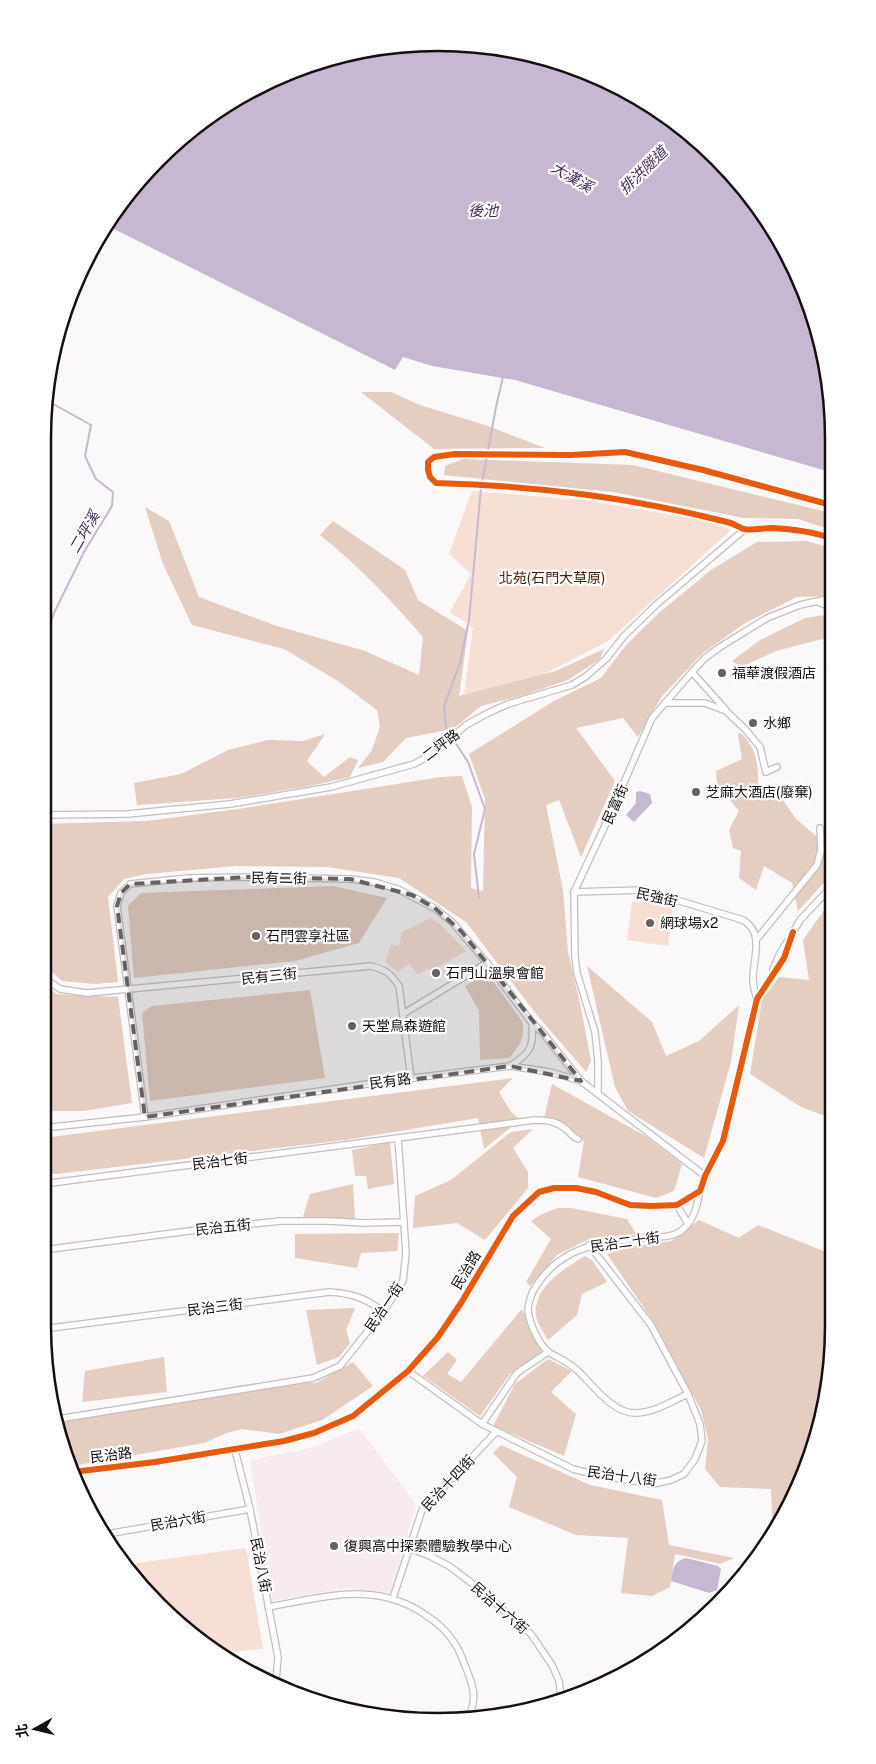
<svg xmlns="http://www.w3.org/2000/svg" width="876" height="1764" viewBox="0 0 876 1764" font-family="'Public Sans','Noto Sans TC',sans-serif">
<rect width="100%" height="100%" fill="#fbf8f9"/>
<!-- built -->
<path fill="#f7ebee" d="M359,1428l57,76 -24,89 -46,-5 -74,13 -22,-141 61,-12z"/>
<!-- green -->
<g fill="#f6dfd5">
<path d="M472,491l112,9 122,21 25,9 -123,111 -89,46 -55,7 9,-66 -23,-16 21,-38 -22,-20z"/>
<path d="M632,901l41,6 -5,39 -41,-6z"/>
<path d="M431,918l10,7 25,26 -35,20 -2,-3 -11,7 -9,-11 -11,8 -13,-10 6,-17 8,1 3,-14z"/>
<path d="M246,1548l17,101 -45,4 -41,-30 -54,-58z"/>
</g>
<!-- forest -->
<g fill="#e4cdc1">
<path d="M361,392h30l29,13 68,21 57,22 -111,1z"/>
<path d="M463,459l170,6 198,48v17l-33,-11 -54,-1 -131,-26 -169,-17 1,-9z"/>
<path d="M145,507l24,14 30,76 78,29 88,25 54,24 4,-38c-32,-37 -65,-72 -103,-102l13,-14 72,49 13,30 50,31 -9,65 97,-25 48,-22 -4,10 -32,21 -44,15 -43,11 -28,23 -47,9 -23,24 -25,6 14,-18 8,-23 -3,-17 -39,-29 -54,-32 -92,-24 -29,-61z"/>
<path d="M807,541l24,7v48l-34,1 -52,26 -42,30 -41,43 -24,41 -15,-19 -47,10 39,53 -34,76 -22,-57 -13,5 17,85 5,62 13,56 10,53 -5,11 -49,-57 -71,-93 -67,-44 -72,-11 -91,-1 -90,8 -22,5 -16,18 10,85 -24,2 -32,-3 -19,-17v-140l104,-3 91,-12 203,-32 21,-1 10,31 -1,81 12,3 2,-92 -16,-45 85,-53 47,-23 25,-33 33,-32 52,-43 46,-28z"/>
<path d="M831,614v29l-9,-4 -46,12 -35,16 -9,-6 28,-21 45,-22z"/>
<path d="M740,732c20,20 17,35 19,61h19l18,26 33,28 3,-1v28l-34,37 -6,-28 -28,-17 -8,24 -17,-12 2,-27 -8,-3 -4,-18 10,-19 -22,-26 -1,-14 26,-12 -4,-24z"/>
<path d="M325,734l-18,27 17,16 26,-20 8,3 -8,17 -40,9 -73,12 -100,7 -3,-22 47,-9 47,-24 40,-10 35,1z"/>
<path d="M333,886l54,12 -28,45 -64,18 -161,17 -6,-72 13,-13z"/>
<path d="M832,899l1,220 -32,-12 -51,-33 12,-74 17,-23 30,3 -6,-40z"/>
<path d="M587,966l65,56 14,34 33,-15 40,-36 -8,57 -27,96 -76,-47 -13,-24z"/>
<path d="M487,973l35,48c4,16 -3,26 -13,37l-29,2 -1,-49 -14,-25z"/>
<path d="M43,982l13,12 62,3 14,106 -49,8h-40z"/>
<path d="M310,990l15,88 -175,23 -8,-88 10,-7z"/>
<path d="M513,1078l-14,14 12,20 9,8 -36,29 -6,-31 -133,22 -289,34 -13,-3v-33z"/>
<path d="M552,1084l95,53 35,27 -8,27 -18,7 -78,-21 6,-36 -40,-22z"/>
<path d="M533,1129l-20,19 15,24v16l-43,52 -28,-17 -44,5 2,-32 36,-16 60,-48z"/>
<path d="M390,1142l4,42 -26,5 -2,-13h-11l-3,-26z"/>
<path d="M353,1184l2,35 -52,-2 7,-23z"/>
<path d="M558,1208h13l56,11 9,15 -47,5 -32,16 -27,31 -4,-4 25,-43 -20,-18 11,-7z"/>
<path d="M699,1220l40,18 19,-13 68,27 7,-18v92l-7,77 -23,75 -30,56 -2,-45 -51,-2 -15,-18 3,-30 -7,-29 -46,-86 -48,-70 17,-6 47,-7z"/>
<path d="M399,1233l-2,18 -36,2 -4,15 -62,-10v-24z"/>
<path d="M585,1256l7,4 15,22 -25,12 -5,21 -29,25c-4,-7 -11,-17 -12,-24 -3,-29 28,-47 49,-60z"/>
<path d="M355,1308l-9,22 4,13 -11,14 -22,8 -11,-55z"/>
<path d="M522,1309l20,43 -32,22 -30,42 -57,-40 25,-24 9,8 -10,14 14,8z"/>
<path d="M164,1357l3,35 -85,10 3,-31z"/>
<path d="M548,1359l24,12 -21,21 25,22 -12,42 -71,-30 22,-42z"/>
<path d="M353,1362l20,24 -51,34 -43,14 -37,-5 -15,4 -23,10 -132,23h-2l-6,-13 -6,-36 55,-5 111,-16 71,-13h21z"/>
<path d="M501,1445l89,40 72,15 7,45 65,13 -14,6 -45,-10 -5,33 -18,9 -31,-3 7,-55 -52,-3 -67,-28 8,-30 -24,-24z"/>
</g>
<!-- water -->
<g fill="#c7b8d2">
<path d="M438,43l77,7 75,23 89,51 73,73 52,90 26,99v86l-315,-92 -83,-14 -29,-9 -8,13 -289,-145 3,-7 50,-60 60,-49 68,-36 74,-23z"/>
<path d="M640,791l10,3 2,9 -18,19 -8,-7 10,-12v-11z"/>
<path d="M686,1558l32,8 3,3 -4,21 -8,3 -38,-12c2,-11 2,-20 15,-23z"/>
</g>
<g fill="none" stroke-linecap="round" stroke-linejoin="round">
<!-- stream -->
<g stroke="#c7b8d2" stroke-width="2">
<path d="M482,483l14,-76 7,-30"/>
<path d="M43,646l11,-33 30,-61 28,-46 1,-14 -17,-13 -11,-23 6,-31 -45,-25"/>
<path d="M451,735l-5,-8 -2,-21 16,-43 9,-43 12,-132"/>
<path d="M453,739l15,23 17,47 -11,45 5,44"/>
</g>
<defs>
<g id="minor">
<path d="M831,505l-128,-35 -78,-18 -54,3 -116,-1 -21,3 -6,5v8l2,7 6,6c101,3 193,14 291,39 6,1 11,5 17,7 8,2 18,-1 27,-1 21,1 40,3 60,10"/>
<path d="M818,602l13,5"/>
<path d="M692,672l33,37"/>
<path d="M665,703h40l21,8 19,18 15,18 6,25 11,-5"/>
<path d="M43,815l84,-1 103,-10 101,-17 83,-23 20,-11 32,-28 22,-12 20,-9 64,-19 13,-8 21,-18 18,-23 33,-32 88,-75"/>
<path d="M574,892l69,-2 100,30c22,13 10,38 10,59 0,7 2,14 4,20"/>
<path d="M792,934l8,-14 32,-34"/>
<path d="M756,940l61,-75 4,-15 -1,-22"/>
<path d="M773,969l6,-14 8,-13"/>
<path d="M43,977l17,12 27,4 284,-27c15,4 19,7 28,20l12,92"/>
<path d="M403,1014l84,-51"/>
<path d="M510,1066c20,-12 24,-19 22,-43"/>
<path d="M598,1094v-33l-3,-29 -18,-59 -2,-16 -1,-65 35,-75 43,-99 40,-46 13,-14 15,-11 47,-29 33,-13 31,-7"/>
<path d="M145,1117l-28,-211 4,-13 9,-9 59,-6 59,-1 102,2 24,3 24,7 38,20 17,14 34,40 45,60 10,9 39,49"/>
<path d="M43,1128l102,-11 229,-34 136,-17 40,6 31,9 124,95"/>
<path d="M43,1184l355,-46"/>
<path d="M677,1205l11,19"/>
<path d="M43,1250l169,-22 69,-7h48l35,2 40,-1"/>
<path d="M43,1329l286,-37c21,1 38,6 54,20"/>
<path d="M408,1371l74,53 91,45 24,6 56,9 18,-4 13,-6 11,-15 7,-18 -2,-17 -12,-30 -37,-69 -62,-80"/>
<path d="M688,1394c-16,7 -34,19 -53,19 -23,0 -42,-28 -57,-42 -9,-9 -18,-12 -28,-18 -11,-7 -21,-31 -22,-43 0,-6 3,-14 5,-19 26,-45 64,-48 111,-53 11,-1 27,0 37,-7 13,-10 16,-25 19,-40"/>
<path d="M58,1419l255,-41 27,-12 43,-54 20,-31 3,-28 -8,-115 137,-18c12,0 21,1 31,9 4,3 6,8 12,10"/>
<path d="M482,1424l35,-51 31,-21"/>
<path d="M235,1450l15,59 28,148 -2,25"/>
<path d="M73,1472l82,-10 129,-21 30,-8 39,-17 55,-45 30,-34 23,-34 52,-87 26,-24 15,-4h22l20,4 34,13 21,1 26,-1 23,-14 5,-15 18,-35 34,-142 27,-41 9,-26"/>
<path d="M107,1534l143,-25"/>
<path d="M409,1548l21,8 19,10 28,21 54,47 21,31 7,16 2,15"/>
<path d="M393,1598l29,-88 74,-78"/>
<path d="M268,1607c59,-10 110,-28 162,11 16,11 28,27 34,45 8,20 15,34 4,54"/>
</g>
</defs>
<!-- minor casing -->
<use href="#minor" stroke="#c3bebf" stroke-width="8"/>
<!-- minor -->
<use href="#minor" stroke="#fefefe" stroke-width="5.5"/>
<defs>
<g id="cycleway">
<path d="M831,505l-128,-35 -78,-18 -54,3 -116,-1 -21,3 -6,5v8l2,7 6,6c101,3 193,14 291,39 6,1 11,5 17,7 8,2 18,-1 27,-1 21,1 40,3 60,10"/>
<path d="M73,1472l82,-10 129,-21 30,-8 39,-17 55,-45 30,-34 23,-34 52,-87 26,-24 15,-4h22l20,4 34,13 21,1 26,-1 23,-14 5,-15 18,-35 34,-142 27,-41 9,-26"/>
</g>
</defs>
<!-- cycleway casing -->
<use href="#cycleway" stroke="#fff" stroke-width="9"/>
<!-- cycleway -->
<use href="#cycleway" stroke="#e8590c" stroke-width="6"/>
</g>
<!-- marked area -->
<path fill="#666062" fill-opacity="0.2" stroke="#666062" stroke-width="4" stroke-dasharray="10 6" stroke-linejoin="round" d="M248,877l102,2 62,16 24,14 25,22 120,150 -71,-15 -365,51 -28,-211 4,-13 9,-9z"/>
<!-- markers -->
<g fill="#666062" stroke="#fff" stroke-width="2">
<circle cx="722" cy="673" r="5"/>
<circle cx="753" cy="723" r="5"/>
<circle cx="696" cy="792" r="5"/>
<circle cx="650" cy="923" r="5"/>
<circle cx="256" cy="936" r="5"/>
<circle cx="436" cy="973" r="5"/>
<circle cx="352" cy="1026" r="5"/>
<circle cx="334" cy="1546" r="5"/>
</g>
<g text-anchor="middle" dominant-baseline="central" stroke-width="4.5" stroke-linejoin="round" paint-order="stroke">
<!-- park labels -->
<g font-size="14" fill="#451e04" stroke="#fff">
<text x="552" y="578">北苑(石門大草原)</text>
</g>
<!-- poi labels -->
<g font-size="14" fill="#160e10" stroke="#fff" text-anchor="start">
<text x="732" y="673">福華渡假酒店</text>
<text x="763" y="723">水鄉</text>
<text x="706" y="792">芝麻大酒店(廢棄)</text>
<text x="660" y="923">網球場x2</text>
<text x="266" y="936">石門雲享社區</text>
<text x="446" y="973">石門山溫泉會館</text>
<text x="362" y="1026">天堂鳥森遊館</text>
<text x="344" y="1546">復興高中探索體驗教學中心</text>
</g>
<!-- street labels -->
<g font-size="14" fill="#160e10" stroke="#fff">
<text transform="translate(441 745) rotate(-37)">二坪路</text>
<text transform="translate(615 804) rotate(-66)">民富街</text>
<text transform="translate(279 878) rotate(1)">民有二街</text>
<text transform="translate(657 897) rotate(13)">民強街</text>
<text transform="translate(269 976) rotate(-6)">民有三街</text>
<text transform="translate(390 1081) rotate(-8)">民有路</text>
<text transform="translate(220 1161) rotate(-7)">民治七街</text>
<text transform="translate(223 1227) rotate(-6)">民治五街</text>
<text transform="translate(625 1242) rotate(-8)">民治二十街</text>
<text transform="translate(466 1270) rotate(-59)">民治路</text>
<text transform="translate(215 1307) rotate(-7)">民治三街</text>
<text transform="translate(384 1307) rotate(-56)">民治一街</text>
<text transform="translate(111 1455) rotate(-7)">民治路</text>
<text transform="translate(622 1476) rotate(8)">民治十八街</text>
<text transform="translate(448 1483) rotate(-47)">民治十四街</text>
<text transform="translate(178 1521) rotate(-10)">民治六街</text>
<text transform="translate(261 1565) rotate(79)">民治八街</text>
<text transform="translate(500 1608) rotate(41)">民治十六街</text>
</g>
<!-- water labels -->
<g font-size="15" font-style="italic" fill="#462959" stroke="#fff">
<text transform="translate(643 170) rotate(-44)">排洪隧道</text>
<text transform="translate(572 177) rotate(30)">大漢溪</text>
<text x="483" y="210">後池</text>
<text transform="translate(84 532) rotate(-60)">二坪溪</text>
</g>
</g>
<!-- crop -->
<path d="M0 0H876V1764H0ZM438 51H438A387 387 0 0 1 825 438V1326A387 387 0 0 1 438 1713H438A387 387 0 0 1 51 1326V438A387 387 0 0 1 438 51Z" fill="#fff" fill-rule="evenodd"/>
<path fill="none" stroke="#160e10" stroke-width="2.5" d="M438 51H438A387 387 0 0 1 825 438V1326A387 387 0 0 1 438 1713H438A387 387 0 0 1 51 1326V438A387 387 0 0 1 438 51Z"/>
<!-- north arrow -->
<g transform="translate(35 1729) rotate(262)" stroke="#ffffff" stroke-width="4" paint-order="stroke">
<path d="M0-4L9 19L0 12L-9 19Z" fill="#160e10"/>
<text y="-8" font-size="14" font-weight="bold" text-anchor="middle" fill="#160e10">北</text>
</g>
</svg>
